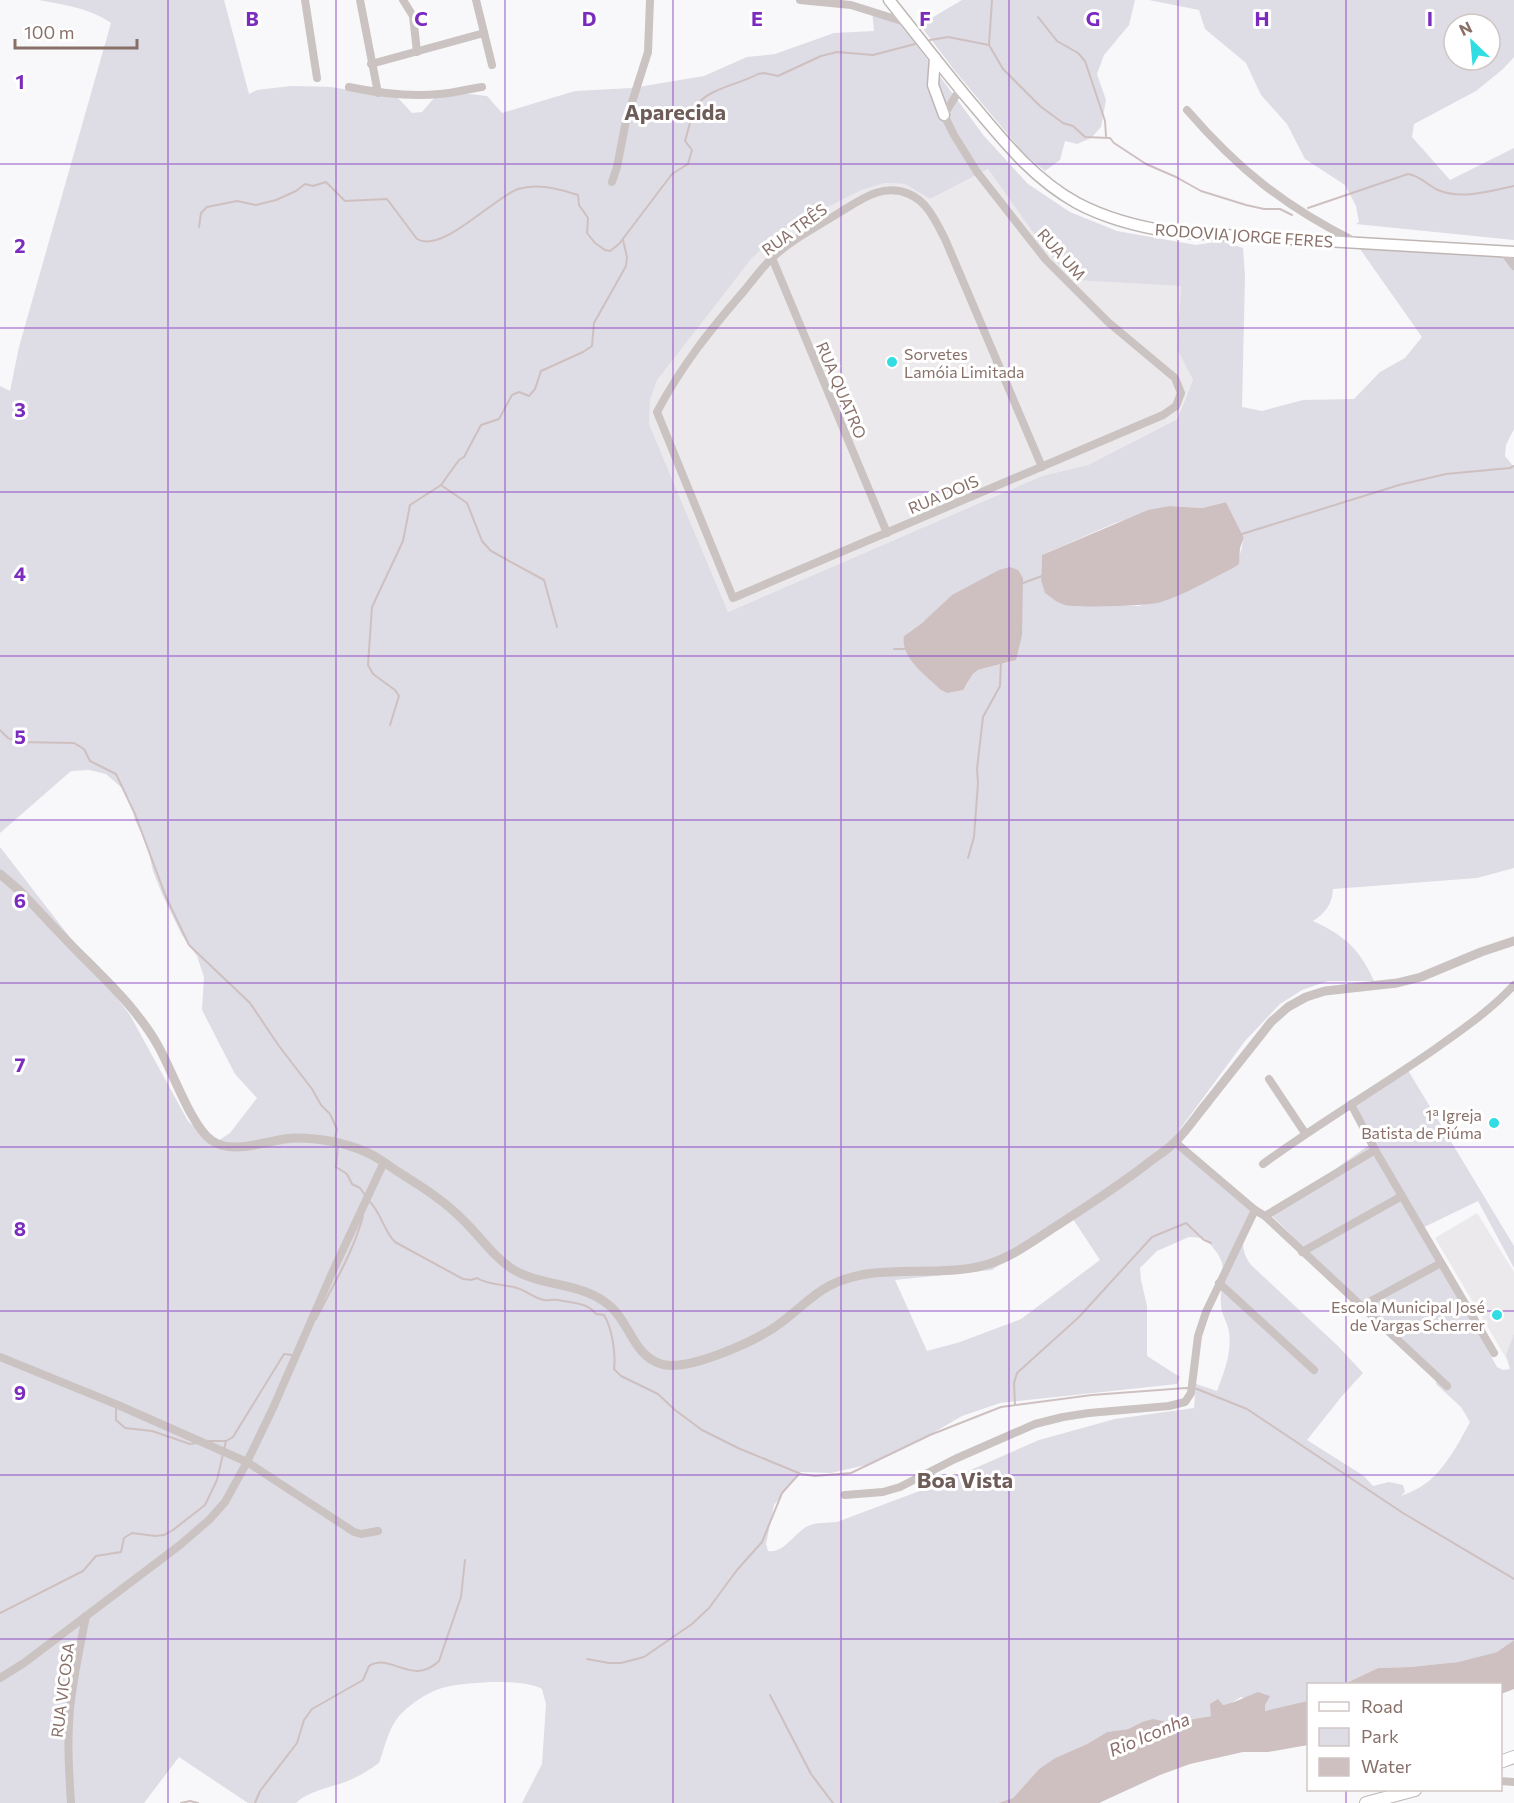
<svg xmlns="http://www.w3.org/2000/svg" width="1514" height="1803" viewBox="0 0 1514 1803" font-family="Commissioner,sans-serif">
<rect width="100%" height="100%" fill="#f8f8fa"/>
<!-- built -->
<g fill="#ebe9eb">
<path d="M988,169l54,76 31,35 108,6 -4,63 16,31 -17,39 -88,46 -46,11 -314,136 -79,-188 1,-24 7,-21 95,-121 32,-29 78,-39 23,-7 20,1 25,15z"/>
<path d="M1477,1213l37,59v85l-5,6 -74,-125z"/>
</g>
<!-- green -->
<g fill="#dedce4" fill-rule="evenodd">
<path d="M39,0h185l25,94 8,-4 34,-4 40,1 67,11 14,15 10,-1 13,-15 26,-4 26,3 15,17 73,-22 57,-3 72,-12 43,-19 28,-3 59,-21 40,-2 -2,-21 20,7 1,-4 91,123 44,48 42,28 47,19 79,14 26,-4 21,7 2,28 -3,131 20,4 41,-11 51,-1 26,-27 25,-14 17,-21 -62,-88 154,7v173l-8,16 -1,11 9,11v401l-37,10 -144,11c-1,16 -8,24 -20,32 32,15 46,27 61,60h-46l-26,9 -22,14 -35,37 -70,95 78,76c-9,21 -16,34 -2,53l88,82 24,26 -21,23 -35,44 57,36 9,10 16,-4 14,3 2,7 -4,4c7,-3 15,-6 21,-10 21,-13 37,-43 48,-64l-9,-15 -25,-23 1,-8 -166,-161 98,-70 -14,-46 51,-32 108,179v22l-36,-67 -58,28 77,138 6,3 7,-1 -4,-14 8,-21v306l-17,12 -39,10 -48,5 -32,1 -34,16h-36v17l-1,1 -42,9v-6l-24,-8 -11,7 -7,1 -12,11 -40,7 -29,-1 -14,7 -21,3 -20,12 -32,14 -16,11 -26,29 -15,5h-476l20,-39 4,-60 -4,-15c-17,-11 -76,-7 -96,-2 -15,3 -33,15 -44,26 -13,12 -17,34 -23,50 -9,6 -19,13 -29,17 -19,8 -38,9 -54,23h-48l-69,-46 -35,46h-144v-956l130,168 58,106 11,11 19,9 12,-8 27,-35 -22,-24 -33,-64 2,-33 -7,-21 -15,-21 -20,-41 -9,-23 -6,-26 -12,-25 -5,-20 -8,-12 -16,-14 -17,-4 -18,1 -71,62v-447l10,5 9,-44 92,-324c-21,-15 -47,-18 -72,-23zM988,169l54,76 31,35 108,6 -4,63 16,31 -16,39 -89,46 -46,11 -314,136 -79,-188 1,-24 7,-20 95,-122 32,-29 78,-39 23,-7 20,1 25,15zM1226,502l18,36 -5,20 -100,48 -19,-1 -79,-25 1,-25 73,-32 55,-17 32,2zM926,620l87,41 -35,9 -5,4 -7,12 -62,-50zM1071,1216l29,44 -79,59 -61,23 -33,9 -32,-71 97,-10zM1189,1237l15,1c30,29 15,34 17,68 1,10 7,17 8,26 3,21 -5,40 -12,59l-21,-7 -2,24 -79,11 -76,21 -98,43 -104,39c-10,1 -20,0 -29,4 -14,7 -24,28 -40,25l-2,-7 8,-39 26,-33 31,1 35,-8 60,-28 36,-21 38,-13 177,-19 3,-7 -33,-21v-50l-6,-26 -1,-12 17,-17z"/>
<path d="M962,0h173l-6,25 -25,30 -7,19 9,26 -5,27 -10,11 -14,6 -12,-3 -5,19 -15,11 -20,-16 -70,-84 -35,-46z"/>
<path d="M1149,0h365v57l-11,12 -27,22 -62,33 -2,13 38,43 64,-32v92l-158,-16 3,-2 -3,-16 -11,-21 -40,-26 -18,-35 -26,-29 -15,-32 -41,-34 -6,-19zM1454,24h36v36h-36z"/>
</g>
<!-- water -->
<g fill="#cec0c0">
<path d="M1226,502l18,36 -4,10 -1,16 -6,4c-24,12 -47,26 -72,34 -10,4 -86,6 -96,3 -8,-2 -14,-8 -20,-12l-4,-13 1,-25 106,-45 22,-4 32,2z"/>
<path d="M1010,567l8,3 5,8 -1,57 -6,25 -38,10 -5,4 -10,16 -16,3 -6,-3c-14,-14 -41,-32 -37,-54l18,-13 30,-28 47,-25z"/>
<path d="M1514,1640v49l-13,5 -1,-10h-156l34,-16 32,-1 48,-5 39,-10z"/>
<path d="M1258,1692l12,4 -5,9v6l43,-10v44l-40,7h-25l-53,12 -30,11 -61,28h-101l15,-5 26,-29 16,-11 32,-14 20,-12 21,-3 14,-7 11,-3 18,4 40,-7 -1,-12 8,-5 5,6c12,-2 24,-9 35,-13z"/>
</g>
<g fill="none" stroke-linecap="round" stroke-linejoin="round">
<!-- stream -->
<g stroke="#cec0c0" stroke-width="2">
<path d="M992,0l-3,45 14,24 37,37 23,17 10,3 12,11 25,1 4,5 32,21 30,13 25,14 45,14 18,4h16l12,6"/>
<path d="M1038,17l19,24 21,12 7,8 20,60 1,15"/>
<path d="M930,40l18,-3 41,8"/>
<path d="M1308,208l100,-34c13,2 19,11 30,16 23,10 52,1 76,-4"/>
<path d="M199,227l2,-14 6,-6 30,-6 19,4 20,-5 20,-9 9,-7 8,2 13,-4 19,19 42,-2 30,40c25,15 76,-41 101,-50 18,-6 43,0 60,6l1,10 9,13 -1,15 8,10 10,7 5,1 9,-7 53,-70 16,-10 4,-14 -7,-9c4,-12 6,-28 13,-37 10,-15 45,-21 60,-30l6,-1 14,3 43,-20 16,-4 36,3 42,-11"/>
<path d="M441,485l26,18 15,38 9,10 53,29 13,47"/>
<path d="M1242,534l157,-49 47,-11 64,-6 4,-2"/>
<path d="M1023,583l19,-7"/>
<path d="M894,649h11"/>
<path d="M390,725l9,-29 -4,-6 -22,-16 -5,-9 4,-58 31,-66 7,-36 31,-20 18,-25 5,-3 17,-32 18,-6 13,-24 7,-3 10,4 6,-7 6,-18 42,-19 9,-6 2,-23 32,-57 1,-9 -4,-17"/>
<path d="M0,730l8,8 10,4 56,1 10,6 6,12 26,13 19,40 31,83 23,48 61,58 29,43 33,43 9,16 9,9 7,15 -2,9"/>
<path d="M968,858l6,-21 4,-54 -1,-14 6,-52 17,-31 1,-25"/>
<path d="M338,1146l-2,21 11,7 5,10 8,4 5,7"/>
<path d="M368,1200c13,11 15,30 27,42l68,37 8,1 6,-2c10,7 27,6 40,10 10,3 17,10 27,12 4,1 9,-1 14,0 13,3 29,2 38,14l8,1c8,13 12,39 10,54l7,7 37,18 17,16 27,20 36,18 63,26 14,2 36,-3 79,-38 71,-28 91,-12 94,-7 11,1 50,20 156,104 111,66"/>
<path d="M316,1319c17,-34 37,-66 47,-103"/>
<path d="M1015,1405l-1,-22 3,-10 62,-56 73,-80 34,-14 18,17 7,3"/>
<path d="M116,1409v11l9,8 27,3 38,13 7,-1"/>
<path d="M209,1441h17l7,-4 51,-83 8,1"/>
<path d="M0,1613l83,-42 13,-15 25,-4 3,-14 8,-5 23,3 9,-1 9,-5 32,-25 12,-25 9,-39"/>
<path d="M587,1659l22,4h12l23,-6 48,-33 17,-16 28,-38 25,-28 20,-49 17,-19"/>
<path d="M770,1695l41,79 22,29"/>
<path d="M181,1803l9,-2 8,2"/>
<path d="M255,1803l5,-12 37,-48 7,-23 8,-11 51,-29 6,-14c22,-14 43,21 70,-5l22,-64 4,-37"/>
</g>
<defs>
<g id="secondary">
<path d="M889,0c29,36 56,72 86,107 30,36 60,73 102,96 30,16 62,24 95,29l342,20"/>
<path d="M935,58l-2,27 11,30"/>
</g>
<g id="primary">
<path d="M1500,1762l14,-5"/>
<path d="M1366,1803l49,-13"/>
</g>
</defs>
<!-- secondary casing -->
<use href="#secondary" stroke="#beb6b3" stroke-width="13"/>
<!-- primary casing -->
<use href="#primary" stroke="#beb7b5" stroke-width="14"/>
<!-- minor -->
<g stroke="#cac3c1" stroke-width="8">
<path d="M305,0l12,78"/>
<path d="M360,0l18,93"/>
<path d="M403,0l10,16 4,36"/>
<path d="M476,0l16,65"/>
<path d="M800,0l51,5 54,17"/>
<path d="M371,64l113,-31"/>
<path d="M349,87c29,6 61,10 91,7 14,-1 28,-5 42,-7"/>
<path d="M960,89l-16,26 10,20 23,37 69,88 62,62 67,56 6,15 -5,13 -13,9 -430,183 -76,-186c25,-47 53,-82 87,-121 9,-11 17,-22 27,-32 18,-18 49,-34 71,-48 21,-13 42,-28 67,-17 19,8 27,28 36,45l97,228"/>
<path d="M1187,110c51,59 97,96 167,131"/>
<path d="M612,182l5,-15 9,-46 22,-69 2,-52"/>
<path d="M1503,251l11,15"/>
<path d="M772,258l115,275"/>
<path d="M1269,1079l36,54"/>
<path d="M1351,1104l24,46 119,203"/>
<path d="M1175,1142l80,68 10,6 182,170"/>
<path d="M1263,1164c56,-41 116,-76 172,-115 28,-20 56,-39 79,-64"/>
<path d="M1265,1216l110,-66"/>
<path d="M1302,1252l100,-56"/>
<path d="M1219,1283l95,87"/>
<path d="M1360,1307l81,-44"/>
<path d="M0,1357l118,48 129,57 107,70 7,2 17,-3"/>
<path d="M845,1495l38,-3 17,-5 55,-28 80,-35 28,-7 26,-4 80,-7 16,-4 6,-9 7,-57 8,-24 49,-102"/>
<path d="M0,1678l24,-15 156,-118 30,-26 15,-17 22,-40 26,-54 59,-135 52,-111"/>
<path d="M1500,1781l14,1"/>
<path d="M71,1803c-2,-31 -4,-63 -1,-94 3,-31 10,-62 16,-93"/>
</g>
<!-- tertiary -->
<path stroke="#cac3c1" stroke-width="9" d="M0,874l20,17c20,21 39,42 60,63 18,18 38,37 54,57 8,10 17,22 23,33 14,23 34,82 54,96 23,17 59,-2 85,-2 23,0 49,5 70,14 12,5 23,14 34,21 22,14 45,28 63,47 17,16 31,38 51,50 29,17 69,12 96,36 20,17 23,49 51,58 26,8 89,-21 111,-35 21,-13 36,-32 57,-43 47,-25 105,-7 156,-21 27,-7 52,-27 76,-42 31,-20 62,-40 91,-63 8,-6 18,-12 25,-20 11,-11 20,-25 30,-37 21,-27 43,-54 64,-81l17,-15 18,-10 19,-6 72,-8 24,-6 60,-25 33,-11"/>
<!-- secondary -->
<use href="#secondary" stroke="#fff" stroke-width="10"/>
<!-- primary -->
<use href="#primary" stroke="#fff" stroke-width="12"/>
</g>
<!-- grid -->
<path fill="none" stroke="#7b2cbf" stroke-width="1.5" stroke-opacity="0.55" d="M168,0v1803M336,0v1803M505,0v1803M673,0v1803M841,0v1803M1009,0v1803M1178,0v1803M1346,0v1684M0,164h1514M0,328h1514M0,492h1514M0,656h1514M0,820h1514M0,983h1514M0,1147h1514M0,1311h1514M0,1475h1514M0,1639h1514M1346,1790v13"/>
<!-- markers -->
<g fill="#2fdde2" stroke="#fff" stroke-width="2">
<circle cx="892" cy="362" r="6"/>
<circle cx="1494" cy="1123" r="6"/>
<circle cx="1497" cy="1315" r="6"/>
</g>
<g text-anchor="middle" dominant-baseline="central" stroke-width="6" stroke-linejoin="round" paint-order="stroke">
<!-- street labels -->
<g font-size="16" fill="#887069" stroke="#fff">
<text transform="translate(794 229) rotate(-36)">RUA TRÊS</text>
<text transform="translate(1244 235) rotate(4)">RODOVIA JORGE FERES</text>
<text transform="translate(1062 254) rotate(48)">RUA UM</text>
<text transform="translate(842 390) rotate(67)">RUA QUATRO</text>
<text transform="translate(943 494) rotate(-23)">RUA DOIS</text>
<text transform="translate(62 1690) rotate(-83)">RUA VICOSA</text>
</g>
<!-- poi labels -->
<g font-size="16" fill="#887069" stroke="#fff" text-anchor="end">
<text x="904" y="353" text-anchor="start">Sorvetes<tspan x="904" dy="18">Lamóia Limitada</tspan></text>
<text x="1482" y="1114">1ª Igreja<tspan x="1482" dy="18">Batista de Piúma</tspan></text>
<text x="1485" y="1306">Escola Municipal José<tspan x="1485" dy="18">de Vargas Scherrer</tspan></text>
</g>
<!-- water labels -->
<g font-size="18" font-style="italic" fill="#8a6c6a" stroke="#fff">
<text transform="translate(1149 1734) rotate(-23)">Rio Iconha</text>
</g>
<!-- district labels -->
<g font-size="22" font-weight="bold" fill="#6d5c57" stroke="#fff">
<text x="675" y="111">Aparecida</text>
<text x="965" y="1479">Boa Vista</text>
</g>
</g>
<g font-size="20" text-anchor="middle" font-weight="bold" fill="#7b2cbf" stroke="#fff" stroke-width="6" stroke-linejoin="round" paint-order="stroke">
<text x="252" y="26">B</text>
<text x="421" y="26">C</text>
<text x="589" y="26">D</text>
<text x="757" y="26">E</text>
<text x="925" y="26">F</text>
<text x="1093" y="26">G</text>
<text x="1262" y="26">H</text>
<text x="1430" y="26">I</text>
<text x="20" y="89">1</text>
<text x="20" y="253">2</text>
<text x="20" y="417">3</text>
<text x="20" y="581">4</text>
<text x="20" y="744">5</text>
<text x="20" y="908">6</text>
<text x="20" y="1072">7</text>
<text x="20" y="1236">8</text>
<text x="20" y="1400">9</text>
</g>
<!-- legend -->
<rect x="1307" y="1683" width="195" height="108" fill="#ffffff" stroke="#cfc6c3" stroke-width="1.5"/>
<rect x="1319" y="1702" width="30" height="9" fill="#ffffff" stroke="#cfc6c3" stroke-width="1.5"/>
<text x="1361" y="1713" font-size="18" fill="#887069">Road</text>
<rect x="1319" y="1728" width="30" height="18" fill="#dedce4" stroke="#cfc6c3" stroke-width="1.5"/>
<text x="1361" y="1743" font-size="18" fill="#887069">Park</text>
<rect x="1319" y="1758" width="30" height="18" fill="#cec0c0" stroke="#cfc6c3" stroke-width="1.5"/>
<text x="1361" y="1773" font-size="18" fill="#887069">Water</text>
<!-- north arrow -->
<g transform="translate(1472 42) rotate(334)"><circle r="28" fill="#ffffff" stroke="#cfc6c3" stroke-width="1.5"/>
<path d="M0-4.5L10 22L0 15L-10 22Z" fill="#2fdde2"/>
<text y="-9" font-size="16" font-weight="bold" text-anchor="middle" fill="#887069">N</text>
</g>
<!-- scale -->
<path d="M15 39v9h122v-9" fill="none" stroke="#887069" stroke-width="3"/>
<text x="24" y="39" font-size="18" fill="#887069" stroke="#ffffff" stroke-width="4.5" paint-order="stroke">100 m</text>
</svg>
